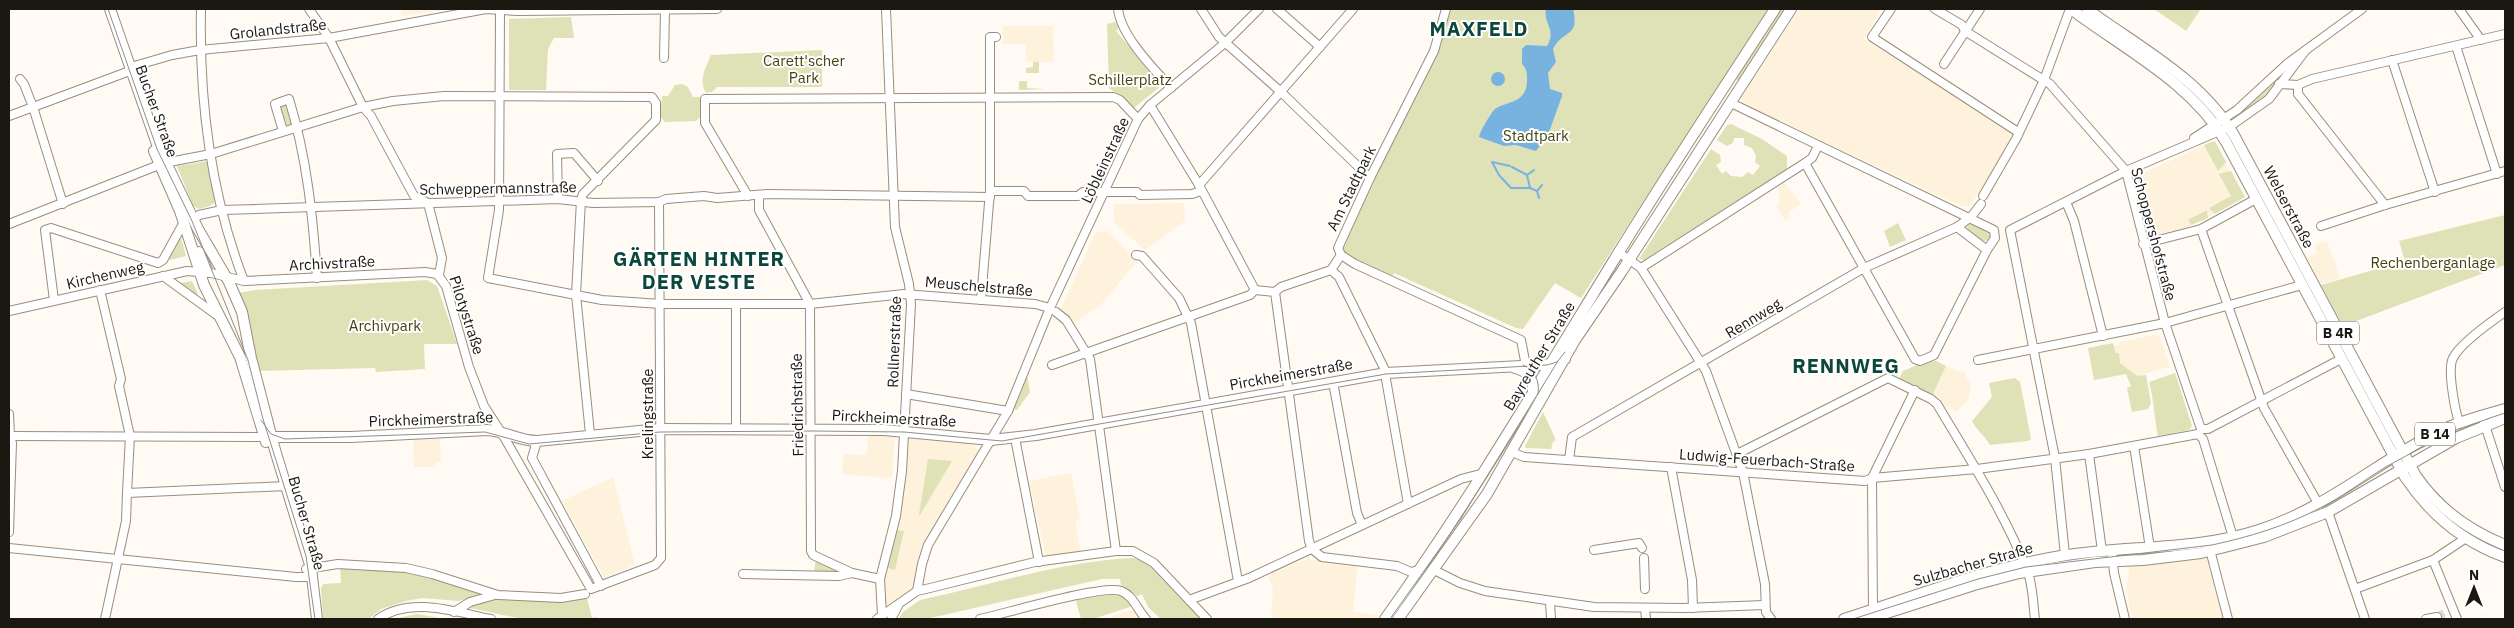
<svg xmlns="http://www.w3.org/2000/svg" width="2514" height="628" viewBox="0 0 2514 628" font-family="'IBM Plex Sans',sans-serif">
<rect width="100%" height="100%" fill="#fffaf3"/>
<!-- built -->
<g fill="#fef2dd">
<path d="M401,9h47l-46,7z"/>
<path d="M1799,9h82l-17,30 152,96 -46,71 -7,1 -221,-104v-6z"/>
<path d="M1003,26h50l1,36h-28v-18h-23z"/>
<path d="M2213,141l32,56 -44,24 -22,9 -29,6 -15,-55 3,-1 -1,-4z"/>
<path d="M1785,183l16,21 -12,8 2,5 -6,4 -9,-16 3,-2v-17z"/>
<path d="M1184,203l1,18 -40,29 -31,-28 -1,-18z"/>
<path d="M1108,231l29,30 -37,45 -29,18 -11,-13 36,-79z"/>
<path d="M2327,241l13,37 -19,6 -14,-27 10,-3 -2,-9z"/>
<path d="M2159,334l11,32 -33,10 -17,-13 -6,-17 6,-2v-2z"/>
<path d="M1946,366l20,7 -1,4 4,4 2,7 -3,12 -12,12 -5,-5 -3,-1 -2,3 -6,-9 -8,-4z"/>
<path d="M868,435l27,2 -3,41 -50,-4 2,-20 23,1z"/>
<path d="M912,437l58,6 10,8 -55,94 -14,46 -26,18 -2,-25 23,-142z"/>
<path d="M440,439l1,23 -5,1v4h-22l-1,-27z"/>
<path d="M1071,473l9,47 -5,1 6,31 -35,4 -17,-75z"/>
<path d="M613,477l22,88 -31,12 -42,-76z"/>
<path d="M2206,558l17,61h-91l-6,-31 4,-21z"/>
<path d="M1306,559l52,5 -5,47 30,5 -2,3h-110l2,-29 -6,-15z"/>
<path d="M1132,610l11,9h-39z"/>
</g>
<!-- green -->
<g fill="#dfe2b6">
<path d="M1447,9h321l-187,289 -26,-15 -32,46 -7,-1 -122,-55 -2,4c-16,-6 -44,-13 -50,-31l93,-192z"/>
<path d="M1778,9h9l-46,73 -7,-4z"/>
<path d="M2154,9h47l-15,22z"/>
<path d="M571,17l3,21h-20l-6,11 -2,41h-37v-71z"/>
<path d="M1115,22l4,5 -3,4 46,54 -28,23 -25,-20 -2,-64z"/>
<path d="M822,50v37h-105l-5,5 -6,1c-8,-13 0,-26 5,-38z"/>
<path d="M1033,62h6v11h-13v-5l7,-1z"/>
<path d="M2279,76h3l-13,19 -35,25 1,-5z"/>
<path d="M1019,81h8v7l18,1 -26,1z"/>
<path d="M682,84l6,3 5,10h7v20l-4,4 -31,1 -5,-6 2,-20h6l7,-11z"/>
<path d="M288,104l6,21 -10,3 -5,-21z"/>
<path d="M1731,124l31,15 25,17v13l-143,91 -5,-1 72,-110 9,6 1,7 -5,3 6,9 4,-3 5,5 11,1 6,-5 5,3 7,-9 -5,-4 1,-6 -4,-8 -8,-3v-7h-10l-1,5 -6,3 -10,-6 10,-15z"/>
<path d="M2215,141l11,21 -8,9 -14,-26z"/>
<path d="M209,161l7,40 -6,5 -11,3 -6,-3 -16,-40z"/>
<path d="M2231,171l14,26 -30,17 -6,-6 22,-12 -12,-22z"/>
<path d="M2207,210l1,8 -17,7 -3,-5z"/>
<path d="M2505,215v50l-162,61 -22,-41 84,-24 -6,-20z"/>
<path d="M1898,223l8,17 -16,7 -6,-16z"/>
<path d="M1971,223l19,9 1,4 -3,4 -8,2 -12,-11 -1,-5z"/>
<path d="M181,238l5,18 -16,4 -1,-1z"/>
<path d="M427,280l10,6 20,58h-33l1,25 -49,3 -1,-4 -118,3 -7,-47 -11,-31 16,-3z"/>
<path d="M192,281l6,13 -1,1 -17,-12z"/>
<path d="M2113,343l3,10h3l1,10 17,13 9,-1 5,28 -3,6 -16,3 -5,-24 4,-2 -5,-12 -32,6 -6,-32z"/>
<path d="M1932,359l14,7 -14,30 -33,-17 4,-8z"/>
<path d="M2175,373l17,53 -3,4 -31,6c-4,-19 -4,-36 -9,-54z"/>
<path d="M1027,375l3,17 -13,18 -3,-1 2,-10z"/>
<path d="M2015,378l5,4 11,57 -3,2 -38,4c-5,-9 -13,-14 -18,-24l20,-24 -3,-14z"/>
<path d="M1543,412l13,28 -3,2 -2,7 -25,-1 -1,-2z"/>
<path d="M928,459l24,2 -32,54 -1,-1z"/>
<path d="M897,530l7,1 -9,39 -7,-2z"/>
<path d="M1132,558l12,2 57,59h-40l-13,-12 -6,-13 -5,2 -16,-11 -1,-6h-18l-176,40h-28l5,-7 17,-12c71,-15 139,-38 212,-42z"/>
<path d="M816,559l23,12 -1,2 -24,-2z"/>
<path d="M340,566l66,5 80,21 -2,3 -26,6 -36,-3 -16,3 -25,8 -12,10h-46l-2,-31 2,-4 18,-1z"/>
<path d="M1109,592l21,7 3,7 -40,13h-12l-6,-21z"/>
<path d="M496,598l65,2 26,-2 5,20 4,-1 1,2h-75l-57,-12z"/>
<path d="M417,614l28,5h-52z"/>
</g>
<!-- water -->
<g fill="#78b2df">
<path d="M1546,9h27c7,29 -10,20 -20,40l3,13 -8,11 2,16 12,4v3l-14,39 -12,16 -20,-6 -12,1 -25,-9c1,-6 11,-22 15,-27 11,-10 34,-4 33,-32 0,-6 -1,-10 -5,-14v-15l4,-4 21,1c10,-17 -4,-22 -1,-37z"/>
<circle cx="1498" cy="79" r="7"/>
</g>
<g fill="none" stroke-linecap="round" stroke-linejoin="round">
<!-- stream -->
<g stroke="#78b2df" stroke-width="2">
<path d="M1510,166l-18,-4 7,13 12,13h19l7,3"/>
<path d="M1512,167l15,8 3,13"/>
<path d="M1527,175l7,-5"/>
<path d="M1537,191l2,7"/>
<path d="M1537,191l5,-6"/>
</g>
<!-- minor-tunnel -->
<path stroke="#ddd8d1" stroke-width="8" stroke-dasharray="8 4" stroke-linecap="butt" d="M2437,617l9,-5"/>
<defs>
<g id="minor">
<path d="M201,9c-2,92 10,186 43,272"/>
<path d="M309,9l20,29 34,69 8,9 43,80 14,7 14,55 -3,17"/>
<path d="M1118,9c3,27 35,59 53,79"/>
<path d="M1201,9l18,28 62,55 89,86"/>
<path d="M1277,9l43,38"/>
<path d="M1446,9l-12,42 -64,127 -32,70 3,7 14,9 166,76 5,26"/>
<path d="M1891,9l-19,28 146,95"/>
<path d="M1935,9l27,16 3,6 85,53 76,87 39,152 36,106h7l133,-70"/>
<path d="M2459,9l22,31"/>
<path d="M500,11l-1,199 -11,68 114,22 59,4h149l94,-10 131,10 15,4"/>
<path d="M2456,46l41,128"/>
<path d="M664,58l1,-48"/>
<path d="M2392,60l43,132"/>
<path d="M1944,64l36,-55"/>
<path d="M20,79l4,5 9,23 30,97"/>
<path d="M2279,84l19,1 14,-6 193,-45"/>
<path d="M2298,85v9l87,111"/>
<path d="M1731,103l263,127 1,8 -8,12 -53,105 -14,6 -5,-2 -110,-196"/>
<path d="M1150,105l49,80 56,105"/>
<path d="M9,116l118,-44 4,-5 41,-12 28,-5 129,-12 157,-29 31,2 200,-2"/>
<path d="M283,131l-8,-27 14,-5c18,59 24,118 28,179"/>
<path d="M2194,138l43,-28 51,-47 74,-54"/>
<path d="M1199,185l154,-176"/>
<path d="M990,191h34l4,5h50l5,-4h54l3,3 52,-1 9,-3"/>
<path d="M748,196l-43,-73v-24l408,-2 7,3 18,19"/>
<path d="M759,196v14l51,94 1,247 2,4 39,18 28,6"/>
<path d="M1983,196l33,-57 28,-59 26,-71"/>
<path d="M558,199l-1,-45 17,-1 24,28"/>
<path d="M2066,202l8,19 29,115"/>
<path d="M193,220l6,-5 23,-5 336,-11 35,4 66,-1 7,-3 38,-3 13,2 50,-4 223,3"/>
<path d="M9,224l155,-61 47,-9 152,-47 30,-6 51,-5 208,1 4,6v17l-73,74 -2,6 -5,95 14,139"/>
<path d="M2321,226l64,-21 120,-34"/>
<path d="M1957,227l30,23"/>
<path d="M2201,229l63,179 55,97"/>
<path d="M2143,244l58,-15 55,-30"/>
<path d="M1618,252l23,16 65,103 37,101 22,112 1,28 5,7"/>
<path d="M1136,255l6,1 37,42 12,25 47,258"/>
<path d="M1641,268l164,-105 7,-5 6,-12"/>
<path d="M1331,270l8,7 45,91 24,136"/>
<path d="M163,276l55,40"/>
<path d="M100,290l21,89 -2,7 11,50 -3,57 -1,28 -21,98"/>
<path d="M1275,292l34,249 3,8"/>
<path d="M54,300l-9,-70 6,-2 107,35 5,-3 21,-38"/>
<path d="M981,300l9,-109v-154h6"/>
<path d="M736,305v123"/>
<path d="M9,311l178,-40 24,2 33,8 181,-9 12,2 9,12 23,81 15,39 20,31 87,152 64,-24 6,-7 -2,-356"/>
<path d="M1056,312l10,8 24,39 26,192"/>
<path d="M1978,360l187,-37 137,-38"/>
<path d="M1052,365l198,-70 5,-5 20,2 6,-5 50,-17 10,-15"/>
<path d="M1333,382l24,131 5,12"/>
<path d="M906,394l102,17"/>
<path d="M9,414l1,22"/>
<path d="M2459,422c-4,-12 -12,-53 -6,-64 7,-14 39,-37 52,-46"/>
<path d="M2484,422l21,65"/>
<path d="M9,436l255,1"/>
<path d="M1015,438l24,124"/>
<path d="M537,441l-5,17 69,128"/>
<path d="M2134,446l16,102"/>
<path d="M1512,452l12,5 341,24 7,-3 105,-9 112,-15 109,-20 5,5 30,98"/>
<path d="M1737,454l151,-76 43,21 6,5c32,54 67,108 90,166 6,14 6,34 8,49"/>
<path d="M2089,454l13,97"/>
<path d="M1569,460l3,-23 292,-169 93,-41 14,-10 10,-13"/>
<path d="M1671,467l21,113 1,28"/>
<path d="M127,493l159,-7"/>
<path d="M2328,512l37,107"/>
<path d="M9,532l3,-89"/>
<path d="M2209,546l19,73"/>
<path d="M9,548l287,29h17"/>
<path d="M1312,549l10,8 75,9 14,6 9,-2"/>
<path d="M1594,550l45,-7 3,5"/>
<path d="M2112,551l2,22 11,46"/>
<path d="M2065,555l-10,-97 -45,-228 116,-59 103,-44 40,-28 36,-48"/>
<path d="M1644,558l1,31"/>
<path d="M2433,560l24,59"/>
<path d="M306,569l32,-5 68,4 26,6 66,21 63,3 24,-4"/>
<path d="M1434,570l26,13 25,8 109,16 90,1 81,-3"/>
<path d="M743,574l96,2 13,-3"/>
<path d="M2355,589l78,-29 33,-22"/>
<path d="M917,591l5,-27 6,-19 80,-134 42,-103 88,-189 12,-14 75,-62 34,-34"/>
<path d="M1189,600l60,-22 212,-99 23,-6"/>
<path d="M1550,602l1,17"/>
<path d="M1645,608l1,11"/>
<path d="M454,612l16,-10 25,-7"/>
<path d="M1873,613l-1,-135 43,-88"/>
<path d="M882,615l-2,-36 16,-63 6,-45 9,-167 -2,-20 -14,-57 -9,-218"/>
<path d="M378,619c33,-23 77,-7 113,0"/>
<path d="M877,619l40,-28 13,-3 105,-26 81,-11h17l21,12 53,56"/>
<path d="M891,619l7,-13"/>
<path d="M980,619c24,-5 123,-35 141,-28 13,5 16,19 25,28"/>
<path d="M2426,619l11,-2"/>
</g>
<g id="major">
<path d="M110,9l47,135 41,85 31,53 13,30 9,46 24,92 36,118 6,51"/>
<path d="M2071,9c54,41 120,73 155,133l179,335c25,37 58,65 100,80"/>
<path d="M2087,9c53,39 115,70 148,128l181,339c22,32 54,55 89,69"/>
<path d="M154,151l26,60 24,74 36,72 26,85"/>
<path d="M199,252l9,20"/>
<path d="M1515,368c14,4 19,9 18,25"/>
<path d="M264,437h87l136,-7c18,1 32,11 50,11l123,-12 224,1 107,10 45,-5 350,-62 153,-8 13,-1 13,-5"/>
<path d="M1385,619c83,-116 155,-238 229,-359 52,-85 107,-168 161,-251"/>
<path d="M1398,619l89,-125 88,-154 47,-69 169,-262"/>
<path d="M1844,619c72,-23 143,-51 217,-63 66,-11 134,-5 198,-26 69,-22 121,-71 185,-101 20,-9 41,-14 61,-20"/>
<path d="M1868,619l106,-34 45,-12 76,-11 48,-2 58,-7 63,-16 64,-25 128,-74 49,-20"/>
</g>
</defs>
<!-- minor casing -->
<use href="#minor" stroke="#988e7d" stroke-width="10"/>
<!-- major casing -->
<use href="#major" stroke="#988e7d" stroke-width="12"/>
<!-- minor -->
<use href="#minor" stroke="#fff" stroke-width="8"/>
<!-- major -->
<use href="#major" stroke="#fff" stroke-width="10"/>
<!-- tram -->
<g stroke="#928d86" stroke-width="1">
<path d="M108,9l49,140 35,72 56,139 15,59 43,137 9,63"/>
<path d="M1523,365c12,6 17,16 15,29"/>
<path d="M261,420l10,14 14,5 200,-7 44,12 131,-12 152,-1 92,1 98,9 384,-67 161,-9 10,-3 8,-10"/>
<path d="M1390,619l70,-99 98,-159"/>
<path d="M1853,619l125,-40 48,-12 186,-22c37,-8 74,-19 108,-37 22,-11 43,-27 64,-40 39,-22 79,-42 121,-55"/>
</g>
</g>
<g text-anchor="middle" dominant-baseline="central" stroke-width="4" stroke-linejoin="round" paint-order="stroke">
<!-- shield labels -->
<g fill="#fff" stroke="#5f5d58" stroke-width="1">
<rect x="2317" y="321.5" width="42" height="23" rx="4"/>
<rect x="2415" y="422.5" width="40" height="23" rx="4"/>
</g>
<g font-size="14" font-weight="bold" fill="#1b1711">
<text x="2338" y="333">B 4R</text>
<text x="2435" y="434">B 14</text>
</g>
<!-- street labels -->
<g font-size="15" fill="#1b1711" stroke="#fff">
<text transform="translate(278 29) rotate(-6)">Grolandstraße</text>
<text transform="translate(157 111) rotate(70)">Bucher Straße</text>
<text transform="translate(1105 160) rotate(-65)">Löbleinstraße</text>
<text transform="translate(498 188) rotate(-1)">Schweppermannstraße</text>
<text transform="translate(1351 188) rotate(-64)">Am Stadtpark</text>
<text transform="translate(2289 207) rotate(62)">Welserstraße</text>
<text transform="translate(2154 234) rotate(75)">Schoppershofstraße</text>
<text transform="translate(332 263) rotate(-3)">Archivstraße</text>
<text transform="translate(105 275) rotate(-13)">Kirchenweg</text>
<text transform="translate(979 286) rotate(5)">Meuschelstraße</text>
<text transform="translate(467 315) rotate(72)">Pilotystraße</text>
<text transform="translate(1753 318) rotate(-31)">Rennweg</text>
<text transform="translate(894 342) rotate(-88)">Rollnerstraße</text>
<text transform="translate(1539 356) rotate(-59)">Bayreuther Straße</text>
<text transform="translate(1291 374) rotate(-10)">Pirckheimerstraße</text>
<text transform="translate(797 405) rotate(-91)">Friedrichstraße</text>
<text transform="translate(647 414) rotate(-90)">Krelingstraße</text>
<text transform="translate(894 418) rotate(3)">Pirckheimerstraße</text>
<text transform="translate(431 419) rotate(-2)">Pirckheimerstraße</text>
<text transform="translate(1767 460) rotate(4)">Ludwig-Feuerbach-Straße</text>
<text transform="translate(307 523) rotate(74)">Bucher Straße</text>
<text transform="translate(1973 564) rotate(-16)">Sulzbacher Straße</text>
</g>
<!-- park labels -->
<g font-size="15" fill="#434410" stroke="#fff">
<text x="804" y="60">Carett'scher<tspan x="804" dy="17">Park</tspan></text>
<text x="1130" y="79">Schillerplatz</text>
<text x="1536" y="135">Stadtpark</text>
<text x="2433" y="262">Rechenberganlage</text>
<text x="385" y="325">Archivpark</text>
</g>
<!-- district labels -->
<g font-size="20" font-weight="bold" letter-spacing="1" fill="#0c473d" stroke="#fff">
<text x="1479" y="28">MAXFELD</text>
<text x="699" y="258">GÄRTEN HINTER<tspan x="699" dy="23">DER VESTE</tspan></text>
<text x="1846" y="365">RENNWEG</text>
</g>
</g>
<!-- border -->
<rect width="2514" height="628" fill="none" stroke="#1b1711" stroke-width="20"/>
<!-- north arrow -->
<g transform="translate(2474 588)" stroke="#ffffff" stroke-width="4" paint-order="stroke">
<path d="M0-4L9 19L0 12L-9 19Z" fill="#1b1711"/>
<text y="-8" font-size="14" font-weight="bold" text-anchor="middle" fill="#1b1711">N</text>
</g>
</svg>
